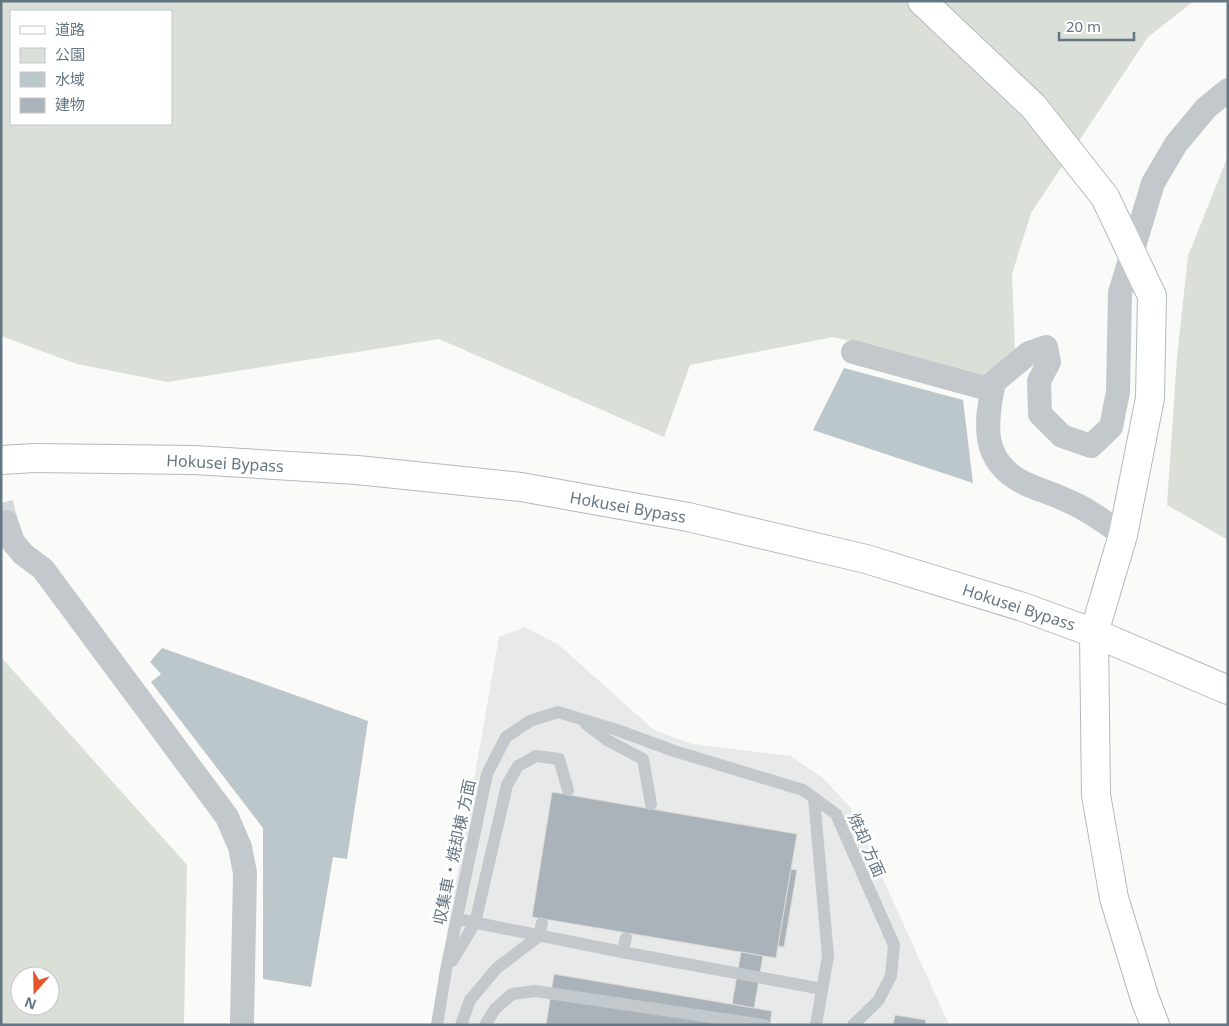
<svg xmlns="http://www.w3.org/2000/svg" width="1229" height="1026" viewBox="0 0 1229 1026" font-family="'Noto Sans','Noto Sans JP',sans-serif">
<rect width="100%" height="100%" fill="#fafaf8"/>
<!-- built -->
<path fill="#e8e9e9" d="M525,627l34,18 95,85 38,14 99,12 32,22 28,30 98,217h-518l68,-388z"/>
<!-- green -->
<g fill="#dadfd7" fill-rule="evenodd">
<path d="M1,1h1193l-46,36 -117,176 -19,61 3,77 -32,27 -92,-28 -58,-13 -143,28 -26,72 -225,-98 -271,43 -91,-18 -76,-28zM11,11h160v113h-160z"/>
<path d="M1228,156v384l-61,-35 10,-148 11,-101z"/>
<path d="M1,657l186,208 -3,160h-183zM20,976h30v30h-30z"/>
</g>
<!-- water -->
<g fill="#bbc7cb">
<path d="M844,368l119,32 10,83 -160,-53z"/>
<path d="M162,648l206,73 -21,138 -14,-2 -22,130 -48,-8v-151l-112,-146 10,-8 -11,-12z"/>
</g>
<!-- building -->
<g fill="#aab3b9" stroke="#dcdcda">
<path d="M552,792l245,42 -21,124 -244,-41z"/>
<path d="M791,869l6,1 -13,77 -6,-1z"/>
<path d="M741,952l22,4 -9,52 -22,-4z"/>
<path d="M554,974l218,37 -2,14h-224z"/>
<path d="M895,1015l31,5 -1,5h-32z"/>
</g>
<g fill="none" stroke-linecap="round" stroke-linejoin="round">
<!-- street-tunnel -->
<path stroke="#d5d9db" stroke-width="24" stroke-dasharray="24 12" stroke-linecap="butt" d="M1,503l5,19"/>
<defs>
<path id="secondary" d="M922,1l112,106 71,90 47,99 -2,102 -27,137 -29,98 2,162 18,103 31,101 10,26"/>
<path id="highway" d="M1,460l33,-2 160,2 163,10 164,17 167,30 178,42 157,48 71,26 134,57"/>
</defs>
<!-- secondary casing -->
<use href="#secondary" stroke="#b3babf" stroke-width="30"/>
<!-- highway casing -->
<use href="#highway" stroke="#b4b9bd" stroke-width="30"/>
<!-- lane -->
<g stroke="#c3c8cc" stroke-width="12">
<path d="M586,724l21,16 36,19 8,45"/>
<path d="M814,798l14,158 -12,69"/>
<path d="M457,919l165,33 200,37"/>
<path d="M622,952l4,-14"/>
<path d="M452,961l23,-38 32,-138 11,-19 18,-10 23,3 9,31"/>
<path d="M437,1025l9,-55 41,-196 19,-37 24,-16 28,-9 59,18 57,21 129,39 33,24 58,131 -3,31 -13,25 -25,24"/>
<path d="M461,1025l9,-25 27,-32 42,-32 3,-13"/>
<path d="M485,1025l10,-16 17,-15 23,-3 229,34"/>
</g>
<!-- street -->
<g stroke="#c3c8cc" stroke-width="24">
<path d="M853,352l139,38"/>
<path d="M6,522l7,20 10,12 20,15 184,248 13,30 5,26 -3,152"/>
<path d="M1123,535c-17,-12 -35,-26 -55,-34 -14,-7 -29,-11 -42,-17 -46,-22 -41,-60 -32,-102l35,-29 17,-6 3,15 -10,19 1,33 22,22 29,10 20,-19 7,-35 2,-99 33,-110 23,-39 30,-36 22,-18"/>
</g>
<!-- secondary -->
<use href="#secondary" stroke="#fff" stroke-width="28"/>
<!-- highway -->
<use href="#highway" stroke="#fff" stroke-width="28"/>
</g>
<g text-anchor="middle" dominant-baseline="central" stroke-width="5" stroke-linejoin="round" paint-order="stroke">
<!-- street labels -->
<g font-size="16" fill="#657683" stroke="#fff">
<text transform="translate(225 463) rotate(3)">Hokusei Bypass</text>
<text transform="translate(628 507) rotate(10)">Hokusei Bypass</text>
<text transform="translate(1019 607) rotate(18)">Hokusei Bypass</text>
<text transform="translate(867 845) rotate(66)">焼却 方面</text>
<text transform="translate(454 852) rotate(-78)">収集車・焼却棟 方面</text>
</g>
</g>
<!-- border -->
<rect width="1229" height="1026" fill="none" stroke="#657683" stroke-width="5"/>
<!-- legend -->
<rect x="10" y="10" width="162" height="115" fill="#ffffff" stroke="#c1c8cd"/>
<rect x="20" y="26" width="25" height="8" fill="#ffffff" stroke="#c1c8cd"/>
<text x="55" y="35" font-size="15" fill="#657683">道路</text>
<rect x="20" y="48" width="25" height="15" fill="#dadfd7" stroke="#c1c8cd"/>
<text x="55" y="60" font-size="15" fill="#657683">公園</text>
<rect x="20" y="72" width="25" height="15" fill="#bbc7cb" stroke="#c1c8cd"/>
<text x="55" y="85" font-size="15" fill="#657683">水域</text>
<rect x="20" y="98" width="25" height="15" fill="#aab3b9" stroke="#c1c8cd"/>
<text x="55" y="110" font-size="15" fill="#657683">建物</text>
<!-- north arrow -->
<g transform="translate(35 991) rotate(200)"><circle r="24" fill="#ffffff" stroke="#c1c8cd"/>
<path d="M0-4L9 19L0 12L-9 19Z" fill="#e4572e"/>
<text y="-8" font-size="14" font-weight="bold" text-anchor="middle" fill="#657683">N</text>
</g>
<!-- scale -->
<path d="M1059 32v8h75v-8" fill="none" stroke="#657683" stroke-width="2.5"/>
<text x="1066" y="32" font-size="15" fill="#657683" stroke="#ffffff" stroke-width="4" paint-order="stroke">20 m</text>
</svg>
